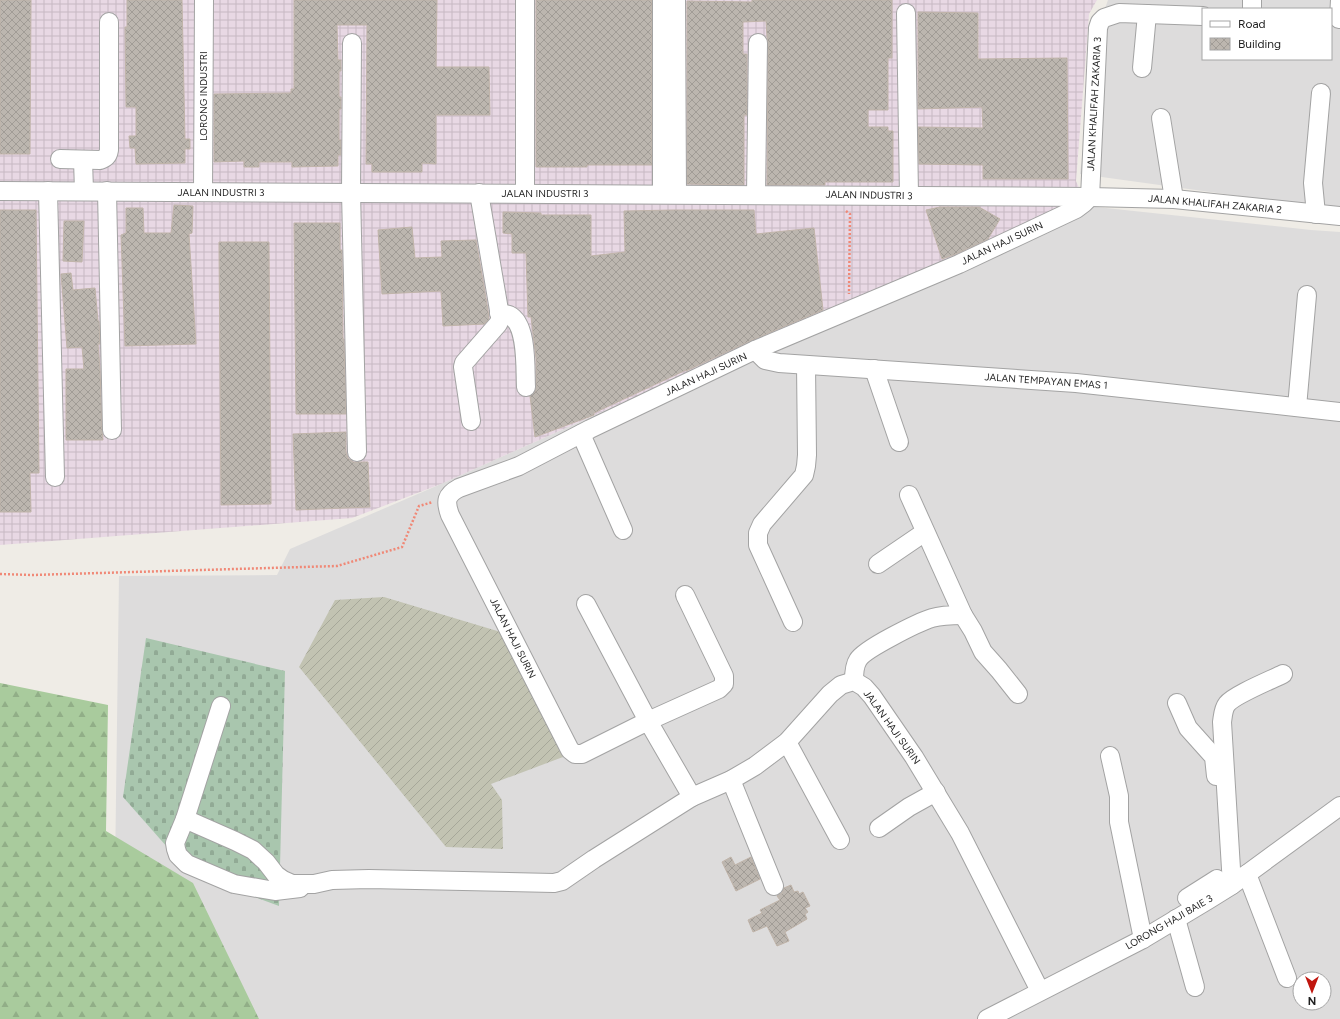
<svg xmlns="http://www.w3.org/2000/svg" width="1340" height="1019" viewBox="0 0 1340 1019" font-family="Figtree,sans-serif">
<defs>
<pattern id="industrial-grid" width="8" height="8" patternUnits="userSpaceOnUse"><rect width="8" height="8" fill="#e8d8e4"/><path d="M0 4h8M4 0v8" fill="none" stroke="#c7b9c3"/></pattern>
<pattern id="construction-furrows" width="10" height="10" patternUnits="userSpaceOnUse"><rect width="10" height="10" fill="#c2c3b2"/><path d="M-1 1l2-2M0 10L10 0M9 11l2-2" fill="none" stroke="#a6a799"/></pattern>
<pattern id="forest-firs" width="22" height="20" patternUnits="userSpaceOnUse"><rect width="22" height="20" fill="#a9cb9d"/><path d="M5 1l3.5 6h-7zM16 11l3.5 6h-7z" fill="#91ae87"/></pattern>
<pattern id="cemetery-stones" width="16" height="16" patternUnits="userSpaceOnUse"><rect width="16" height="16" fill="#a9c6ae"/><path d="M2 7V4a2 2 0 0 1 4 0v3zM10 15v-3a2 2 0 0 1 4 0v3z" fill="#91aa95"/></pattern>
<pattern id="building-cross-hatch" width="8" height="8" patternUnits="userSpaceOnUse"><rect width="8" height="8" fill="#bcb6af"/><path d="M0 0l8 8M0 8l8-8" fill="none" stroke="#a19c96"/></pattern>
</defs>
<rect width="100%" height="100%" fill="#efece6"/>
<!-- residential -->
<g fill="#dddcdc" fill-rule="evenodd">
<path d="M1108,0h232v210l-260,-36 18,-146zM1203,9h128v50h-128z"/>
<path d="M1087,206l224,24 29,2v787h-1227l6,-443 158,-1 13,-26 151,-65 303,-136zM1300,979h24v24h-24z"/>
</g>
<!-- industrial -->
<path fill="url(#industrial-grid)" d="M0,0h1097l-8,14 -13,167 11,25 -343,142 -303,136 -89,34 -352,27z"/>
<!-- construction -->
<path fill="url(#construction-furrows)" d="M384,597l120,36 59,124 -72,27 11,16 1,49 -57,-2 -147,-180 36,-67z"/>
<!-- forest -->
<path fill="url(#forest-firs)" d="M0,683l108,22 -2,126 87,52 66,136h-259z"/>
<!-- cemetery -->
<path fill="url(#cemetery-stones)" d="M146,638l139,33 -6,235 -89,-33 -67,-76z"/>
<!-- building -->
<g fill="url(#building-cross-hatch)" stroke="#c0b4a9">
<path d="M0,0h31l-1,154h-30z"/>
<path d="M127,0h55l3,139h5v10h-5v14l-49,1 -1,-16h-5l-1,-12h7v-29h-10l-1,-80h2z"/>
<path d="M294,0h143l-1,67h53l1,48h-54v49l-14,-1v9h-50v-8h-6l1,-139h-30l1,35h3v11h-2v26h2v12h-2v31h2v15h-3v11l-46,1v-5h-33v5h-15v-6l-30,1v-68l77,-1v-4h3z"/>
<path d="M536,0h116v165h-65v2h-51z"/>
<path d="M752,0h140v58h-4v52h-20v17h20v4h5v51h-68v3h-58l1,-142 -1,-6 -1,-16 -23,1v32h4v61h-3v70l-57,-1v-183l65,1z"/>
<path d="M918,12l60,1v46l89,-1 1,121h-85v-14l-64,-1 -1,-37 65,1 -1,-21 -64,2z"/>
<path d="M174,205l19,1 -1,27 -3,1 7,110 -71,2 -4,-111 5,-2v-25h17l1,25h27z"/>
<path d="M940,207h39l21,12 -12,20 -32,15 -14,5 -16,-49z"/>
<path d="M0,210h36l3,263h-9l1,39h-31z"/>
<path d="M673,210h81l2,24 58,-6 9,82 -73,31 -64,30v-1l-92,43v2l-59,22 -5,-41 5,-4 1,-5v-29l-5,-41h-3l-2,-64h-14v-19l-9,-1v-21l38,1v2h50v41l34,-4 -1,-41z"/>
<path d="M64,221h20l-2,41 -19,-1z"/>
<path d="M294,223h46v27h2l1,89h1l2,75h-50z"/>
<path d="M412,227l3,31 27,-1 -1,-16 35,-1 12,70 1,9 -5,5 -41,2 -2,-35 -59,3 -4,-64z"/>
<path d="M219,242h50l2,262 -50,1z"/>
<path d="M71,273l2,17 22,-2 3,33h1l1,23h-2l2,25 2,61 1,10h-37v-71h18l-2,-22 -15,1 -6,-74z"/>
<path d="M346,432v20l2,6 5,4h15l2,45 -74,3 -3,-76z"/>
<path d="M731,857l4,8 16,-8 9,22 -24,12 -14,-29z"/>
<path d="M791,885l3,7 4,-1 1,3 4,-2 7,14 -5,2 3,4 -3,2 2,5 -22,13 4,9 -12,5 -10,-20 -14,6 -5,-12 14,-7 -2,-3 20,-10 -3,-4 5,-3 2,-5z"/>
</g>
<g fill="none" stroke-linecap="round" stroke-linejoin="round">
<defs>
<g id="minor">
<path d="M525,0v193"/>
<path d="M662,0v194"/>
<path d="M676,0l1,194"/>
<path d="M1252,0v9"/>
<path d="M906,13l3,182"/>
<path d="M1339,19l1,-19"/>
<path d="M352,43l-1,149 6,260"/>
<path d="M1142,68l5,-54"/>
<path d="M1161,118l13,81"/>
<path d="M60,159l40,1c6,-2 8,-4 9,-10v-128"/>
<path d="M83,160l1,31"/>
<path d="M0,191l1090,6 84,2 166,17"/>
<path d="M48,191l7,286"/>
<path d="M107,191l5,239"/>
<path d="M203,192l1,-192"/>
<path d="M756,195l2,-152"/>
<path d="M1090,197l8,-169 2,-6 4,-4 15,-5 84,3"/>
<path d="M1316,214l-3,-31 8,-90"/>
<path d="M499,313c3,1 7,1 10,2 19,9 16,54 17,72"/>
<path d="M755,350l10,10 14,3 297,20 264,29"/>
<path d="M874,369l25,73"/>
<path d="M1297,407l10,-112"/>
<path d="M471,421l-8,-54 1,-4 34,-39 2,-4v-4l-21,-123"/>
<path d="M581,434l42,96"/>
<path d="M878,564l47,-32"/>
<path d="M586,604l62,117 71,-32 5,-5v-8l-39,-81"/>
<path d="M963,615l10,16 10,21 16,18 19,24"/>
<path d="M793,622l-35,-77v-12l4,-9 42,-49 2,-9 1,-11 -1,-90"/>
<path d="M854,681c0,-6 0,-15 4,-21 6,-11 61,-38 74,-42 10,-3 20,-3 31,-3l-54,-120"/>
<path d="M1177,703l11,25 26,29 2,19"/>
<path d="M221,706l-36,113 -10,24 1,6 2,6 9,9 47,20 41,7 25,-3"/>
<path d="M787,742l53,98"/>
<path d="M1110,756l9,40v26l24,117"/>
<path d="M731,780l43,106"/>
<path d="M185,819l50,22 18,9 13,12 10,13 7,5 9,4h22l18,-4 37,-1 185,4 8,-2 32,-22 98,-62"/>
<path d="M879,828l30,-21 27,-15"/>
<path d="M1247,874l40,104"/>
<path d="M1232,885l-10,-163c1,-6 1,-13 5,-18 7,-9 44,-24 56,-30"/>
<path d="M1187,898l30,-19"/>
<path d="M1176,919l19,68"/>
<path d="M1040,991l-80,-158 -46,-76 -42,-61 -8,-9 -10,-6 -13,4 -11,9 -43,48 -32,24 -24,14 -39,17 -44,-76 -66,33h-7l-5,-4 -120,-235c-5,-14 -4,-20 9,-27l60,-22 71,-37 165,-79 204,-86 117,-55 8,-6 6,-6"/>
<path d="M987,1019l156,-80 65,-39 24,-15 108,-79"/>
</g>
</defs>
<!-- minor casing -->
<use href="#minor" stroke="#a3a3a3" stroke-width="20"/>
<!-- path -->
<g stroke="#f08876" stroke-width="2.5" stroke-dasharray="2 2" stroke-linecap="butt">
<path d="M846,211l4,3 -1,80"/>
<path d="M0,574l32,1 305,-9 65,-19 17,-41 14,-4"/>
</g>
<!-- minor -->
<use href="#minor" stroke="#fff" stroke-width="18"/>
</g>
<g text-anchor="middle" dominant-baseline="central" stroke-width="4" stroke-linejoin="round" paint-order="stroke">
<!-- street labels -->
<g font-size="10" fill="#1f1f1f" stroke="#fff">
<text transform="translate(203 96) rotate(-90)">LORONG INDUSTRI</text>
<text transform="translate(1094 104) rotate(-87)">JALAN KHALIFAH ZAKARIA 3</text>
<text x="221" y="192">JALAN INDUSTRI 3</text>
<text x="545" y="193">JALAN INDUSTRI 3</text>
<text transform="translate(869 195) rotate(1)">JALAN INDUSTRI 3</text>
<text transform="translate(1215 204) rotate(5)">JALAN KHALIFAH ZAKARIA 2</text>
<text transform="translate(1002 243) rotate(-25)">JALAN HAJI SURIN</text>
<text transform="translate(706 374) rotate(-25)">JALAN HAJI SURIN</text>
<text transform="translate(1046 381) rotate(4)">JALAN TEMPAYAN EMAS 1</text>
<text transform="translate(513 638) rotate(63)">JALAN HAJI SURIN</text>
<text transform="translate(892 727) rotate(54)">JALAN HAJI SURIN</text>
<text transform="translate(1169 922) rotate(-30)">LORONG HAJI BAIE 3</text>
</g>
</g>
<!-- legend -->
<rect x="1202" y="8" width="130" height="52" fill="#ffffff" stroke="#a5a5a5"/>
<rect x="1210" y="21" width="20" height="6" fill="#ffffff" stroke="#a5a5a5"/>
<text x="1238" y="28" font-size="12" fill="#1f1f1f">Road</text>
<rect x="1210" y="38" width="20" height="12" fill="url(#building-cross-hatch)" stroke="#a5a5a5"/>
<text x="1238" y="48" font-size="12" fill="#1f1f1f">Building</text>
<!-- north arrow -->
<g transform="translate(1312 991) rotate(180)"><circle r="19" fill="#ffffff" stroke="#a5a5a5"/>
<path d="M0-3L7 15L0 10L-7 15Z" fill="#c0160e"/>
<text y="-6" font-size="11" font-weight="bold" text-anchor="middle" fill="#1f1f1f">N</text>
</g>
</svg>
